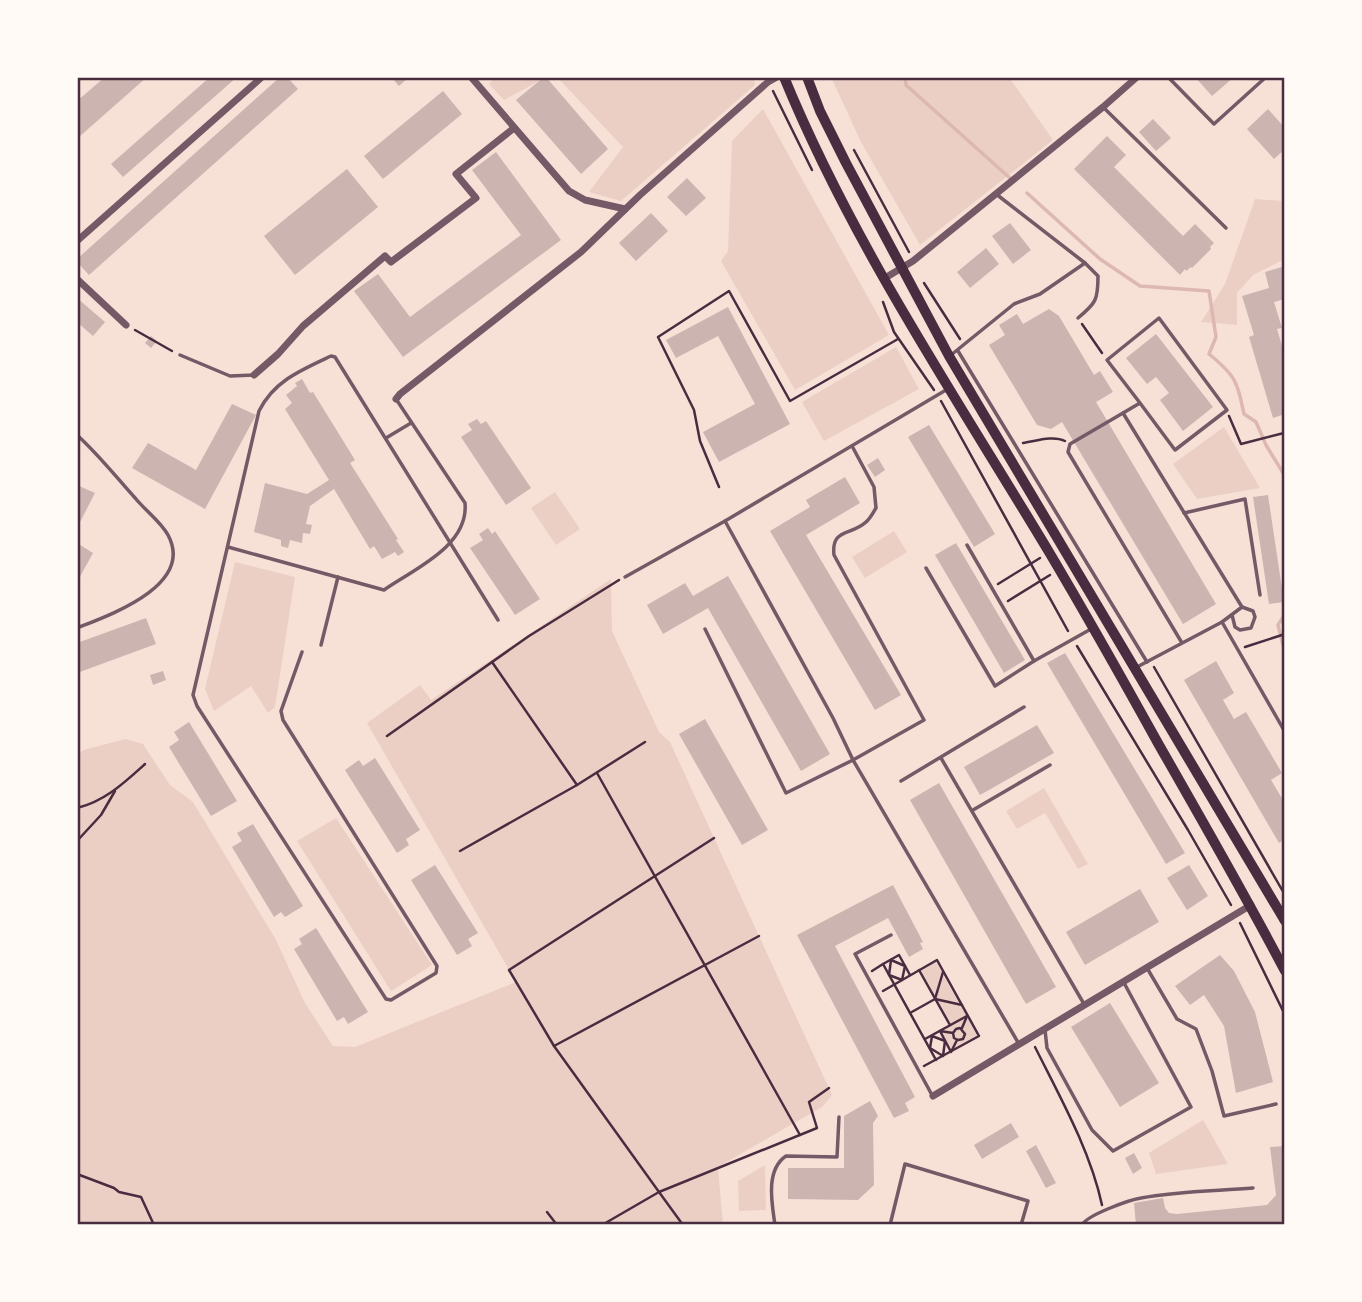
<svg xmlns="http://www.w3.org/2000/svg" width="1362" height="1302" viewBox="0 0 1362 1302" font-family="'IBM Plex Sans',sans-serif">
<rect width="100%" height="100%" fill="#f7e1d7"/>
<!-- green -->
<g fill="#ebcfc5">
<path d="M495,77h52l-43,23 -15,-16z"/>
<path d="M557,77h197l1,8 -134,116 -32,-9 34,-45z"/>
<path d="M831,77h178l44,63 -133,105 -59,-103z"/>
<path d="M763,109l126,226 -94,55 -74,-129 7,-10 4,-110z"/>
<path d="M1255,199l30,2v58l-32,16 -16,18v32l-36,-3 24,-38z"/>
<path d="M896,347l23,42 -95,52 -22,-39z"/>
<path d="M1224,427l36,61 -63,11 -24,-35z"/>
<path d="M555,492l25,37 -24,16 -25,-37z"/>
<path d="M894,531l13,21 -42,26 -13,-21z"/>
<path d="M235,562l60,15 -20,130 -7,6 -17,-27 -37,25 -9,-22z"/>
<path d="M611,579l1,52 47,101 11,10 162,353 -10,12 -104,60 5,58h-646v-469l6,-6 43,-11 17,5 27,41 23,17 82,136 30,65 28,43 22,1 161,-65 -149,-259 53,-38 11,15z"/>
<path d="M1044,788l44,76 -10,5 -33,-56 -28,16 -11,-18z"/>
<path d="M336,818l96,147 -41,26 -94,-150z"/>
<path d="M936,962l41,73 -26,15 -10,-18 11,-7 -31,-54z"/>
<path d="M1203,1120l25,44 -72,10 -7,-21z"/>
<path d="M765,1165l1,45 -27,1 -1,-30z"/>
</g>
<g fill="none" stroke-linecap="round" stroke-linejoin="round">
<!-- stream -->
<g stroke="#dcb8b0" stroke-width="3.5">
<path d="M905,77l1,8 105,94"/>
<path d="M1027,193l73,66 40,27 69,5 7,46 -7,17c27,22 28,27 35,60l12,8 10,23 19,31"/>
<path d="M1285,614l-7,11 7,28"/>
</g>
</g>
<!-- building -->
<g fill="#ccb4b1">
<path d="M105,77h42l-68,60 -2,-3v-33z"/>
<path d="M210,77h27l-114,100 -12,-13z"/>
<path d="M280,77h7l11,12 -209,186 -12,-13v-3z"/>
<path d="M391,77h18l-10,9z"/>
<path d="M544,77h2l62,72 -27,25 -65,-74z"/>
<path d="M1195,77h39l-22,19z"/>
<path d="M443,91l19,23 -79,65 -19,-23z"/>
<path d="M1268,109l17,19v21l-11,10 -27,-30z"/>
<path d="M1153,119l18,19 -15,13 -17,-19z"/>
<path d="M1107,136l19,19 -12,12 69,69 12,-12 19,19 -4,4 1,2 -19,19 -1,-1 -5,4 -1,-2 -5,6 -106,-106z"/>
<path d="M496,152l65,88 -158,117 -49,-66 24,-17 32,43 111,-82 -49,-65z"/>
<path d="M347,169l31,38 -83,68 -31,-39z"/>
<path d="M687,178l19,20 -20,18 -19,-19z"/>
<path d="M651,213l17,18 -32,30 -17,-18z"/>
<path d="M1010,223l21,27 -18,14 -21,-28z"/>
<path d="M986,248l13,16 -29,24 -13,-16z"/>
<path d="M1285,266v33l-11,3 8,26 -5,1 8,27v58l-12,4 -24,-81 5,-2 -12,-39 27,-8 -4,-16z"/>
<path d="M77,298l28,24 -12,14 -16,-14z"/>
<path d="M728,307l62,117 -71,38 -16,-30 52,-28 -37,-68 -42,22 -10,-18z"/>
<path d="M1049,309l10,7 35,59 6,-4 13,21 -17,10 120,202 -33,20 -121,-202 -11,7 -14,-4 -48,-80 16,-10 -6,-10 18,-11 6,10z"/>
<path d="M1156,334l57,73 -30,24 -23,-31 9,-7 -13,-16 -9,7 -21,-26z"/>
<path d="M151,336l6,5 -6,7 -6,-5z"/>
<path d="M302,379l8,14 3,-1 42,68 -5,3 48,76 -2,1 8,12 -6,4 -3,-4 -13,7 -8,-13 -4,3 -36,-60 -24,17 -4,18 6,1 -2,9 -7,-1 -1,10 -12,-3 -2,8 -7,-2v-6l-27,-8 11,-49 42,11 22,-14 -44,-71 7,-6 -6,-8 11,-9 -2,-3z"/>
<path d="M232,404l24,11 -51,94 -73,-41 16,-25 48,27z"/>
<path d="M477,419l4,5 5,-3 45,67 -25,17 -45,-68 11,-7 -4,-6z"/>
<path d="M929,425l66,109 -21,13 -66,-110z"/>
<path d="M878,458l7,12 -10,7 -8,-12z"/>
<path d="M845,477l15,26 -54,32 95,160 -26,15 -105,-179 40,-24 -4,-7z"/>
<path d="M77,485l18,8 -18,35z"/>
<path d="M1268,495l16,107 -15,2 -16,-107z"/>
<path d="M488,528l4,6 3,-3 45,68 -25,16 -45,-67 13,-8 -4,-6z"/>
<path d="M77,543l16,10 -16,29z"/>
<path d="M956,543l69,117 -21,13 -69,-118z"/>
<path d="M728,576l102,178 -29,17 -93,-163 -45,26 -16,-29 38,-22 8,13z"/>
<path d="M146,618l10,26 -79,29v-30z"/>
<path d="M1065,653l120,200 -19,11 -119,-201z"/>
<path d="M1216,661l18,32 -11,7 11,19 12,-7 36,61 -11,7 12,20 2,-1v40l-6,4 -95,-163z"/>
<path d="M163,671l3,9 -13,5 -3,-10z"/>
<path d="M705,719l63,111 -26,15 -63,-111z"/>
<path d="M189,722l48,79 -26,15 -42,-69 10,-7 -5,-8z"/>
<path d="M1037,725l17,28 -74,42 -16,-28z"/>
<path d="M375,758l45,72 -14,9 3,6 -12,8 -52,-83 14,-10 4,6z"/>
<path d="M939,783l117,204 -30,17 -116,-204z"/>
<path d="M253,824l50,82 -18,11 -4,-5 -7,5 -42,-70 10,-6 -5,-8z"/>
<path d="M435,865l43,68 -10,6 4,7 -15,9 -46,-75z"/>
<path d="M1189,865l19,31 -21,14 -20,-32z"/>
<path d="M893,885l30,57 -3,1 3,6 -14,8 -21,-39 -53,28 80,151 -10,6 4,8 -15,7 -97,-183z"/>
<path d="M1140,889l19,33 -74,43 -19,-33z"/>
<path d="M316,928l52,84 -20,12 -4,-7 -7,4 -43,-72 8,-5 -3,-5z"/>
<path d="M1220,955l14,16 21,41 18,70 -37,11 -12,-67 -20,-31 -14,10 -15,-19z"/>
<path d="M1110,1003l49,80 -39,24 -49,-80z"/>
<path d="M870,1101l8,15 -5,7 1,62 -16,15 -70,-1v-31h56v-52z"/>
<path d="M1011,1123l8,14 -37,22 -8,-14z"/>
<path d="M1036,1145l20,38 -10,5 -20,-37z"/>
<path d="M1285,1146v79h-149l-2,-22 29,-5 2,10 4,5 8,1 90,-9 9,-10 -6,-48z"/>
<path d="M1134,1153l8,15 -9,6 -8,-16z"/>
</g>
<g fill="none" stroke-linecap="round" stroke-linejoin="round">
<!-- path -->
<g stroke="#4a2c40" stroke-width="2.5">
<path d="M773,91l39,79"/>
<path d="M854,150l55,102"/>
<path d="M924,283l36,56"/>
<path d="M883,302l11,30 40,58"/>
<path d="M1082,324l20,29"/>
<path d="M135,330l37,21"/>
<path d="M941,401l127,230"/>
<path d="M1229,416l12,28 43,-11 1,4"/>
<path d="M1023,443c13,-2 30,-8 42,-2"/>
<path d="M719,487l-19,-46 -6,-31 -36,-73 71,-46 61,110 108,-62"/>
<path d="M998,584l42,-26"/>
<path d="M1008,601l42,-26"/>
<path d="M1077,646l111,184 43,75"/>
<path d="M1245,647l40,-13"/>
<path d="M1154,667l131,228"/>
<path d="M387,736l142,-100 90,-56"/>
<path d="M597,773l203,362"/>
<path d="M577,785l68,-43"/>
<path d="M77,808c28,-7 47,-25 68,-44"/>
<path d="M77,841l24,-26 14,-24"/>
<path d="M460,851l117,-66 -85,-123"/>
<path d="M1240,923l45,92"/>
<path d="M891,960l14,6 -3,14 -13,-5z"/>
<path d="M883,964l16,-9 11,20"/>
<path d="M919,970l31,55"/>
<path d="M872,971l11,-7 53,96"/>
<path d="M883,991l54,-31 42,76 -55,30"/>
<path d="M935,999l8,-27"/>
<path d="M910,1013l25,-14 27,6"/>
<path d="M962,1028l5,-12"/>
<path d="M953,1033l1,5 4,2 5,-1 2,-5 -5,-6 -4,1 -3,4 -13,-2 11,21 6,-12"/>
<path d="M932,1036l13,5 -2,15 -13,-8z"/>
<path d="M925,1039l42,-23"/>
<path d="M554,1046l205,-110"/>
<path d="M1035,1047c25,50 55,103 67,158"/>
<path d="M77,1174l37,14 5,4 22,5 13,28"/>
<path d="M547,1212l10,13"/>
<path d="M602,1225l57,-33 -105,-146 -45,-76 205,-132"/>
<path d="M683,1225l-24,-33 158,-64 -8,-26 20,-14"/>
</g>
<!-- service -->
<g stroke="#755966" stroke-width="3.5">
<path d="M1168,77l46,47 52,-47"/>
<path d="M1103,107l123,121"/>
<path d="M996,194l89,69"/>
<path d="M958,351l189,311"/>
<path d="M180,355l50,21 24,-1"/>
<path d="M951,355l63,-51 26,-10 45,-31 13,13c0,24 -2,27 -20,42"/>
<path d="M1123,413l17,-10 -33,-43 52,-42 68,92 -52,40 -35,-47"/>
<path d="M77,435c22,20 39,42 59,64 9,11 25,23 32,36 27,50 -58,80 -91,93"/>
<path d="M386,438l25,-15"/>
<path d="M852,446l22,41 2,21c-3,5 -6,11 -10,14 -15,14 -35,6 -32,33l90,165 -71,40 166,284"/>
<path d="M1184,513l61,-14 15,96"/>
<path d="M967,545l67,116 57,-32"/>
<path d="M228,547l156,43c30,-21 85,-44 81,-87l-69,-104"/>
<path d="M926,568l69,118 39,-25"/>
<path d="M625,577l100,-56"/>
<path d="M1232,615l3,12 5,3 11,-2 4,-11 -2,-6 -11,-4"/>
<path d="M1222,622l63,110"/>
<path d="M705,629l81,164 67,-33 -20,-42 -108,-197 221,-131"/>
<path d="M321,645l17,-68"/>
<path d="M302,652l-21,59 2,9 154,246 -1,7 -45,27 -5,-1 -189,-293 -4,-11 66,-284c15,-30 42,-41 72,-55l4,1 163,263"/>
<path d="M1137,667l85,-45 20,-15 -119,-194 -53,31 -2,8 114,191"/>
<path d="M941,758l143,246"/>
<path d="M901,781l123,-74"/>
<path d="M973,810l77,-45"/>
<path d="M891,935l-36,19 77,141"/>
<path d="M1147,968l30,51 19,10 16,42 12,45 52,-12"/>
<path d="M1045,1030l2,18 45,82 21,21 78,-44 -68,-126"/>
<path d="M775,1225c-3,-21 -10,-55 11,-69l51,1 2,-40"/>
<path d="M890,1225l15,-61 123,37 -7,24"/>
<path d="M1082,1225c5,-10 47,-25 59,-27 36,-7 75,-7 112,-10"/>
</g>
<!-- minor -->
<g stroke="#755966" stroke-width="7">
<path d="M471,77l98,114 16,9 40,9"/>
<path d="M77,241l185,-164"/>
<path d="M885,278l28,-17 190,-154 34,-30"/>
<path d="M77,279l49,46"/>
<path d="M254,375l24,-21 25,-28 82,-70 6,6 85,-64 -20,-24 58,-46"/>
<path d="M396,399l4,-5 181,-142 59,-57 128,-113 9,-5"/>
<path d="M933,1096l318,-191"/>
</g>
<!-- primary -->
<g stroke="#4a2c40" stroke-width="10">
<path d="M784,77c69,168 172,320 265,475 38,64 74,128 110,193 43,75 86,150 126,226"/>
<path d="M807,77l13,34 26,52 103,193 336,565"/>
</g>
</g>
<!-- border -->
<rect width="1362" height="1302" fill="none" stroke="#fffaf5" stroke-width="158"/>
<rect x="79" y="79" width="1204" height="1144" fill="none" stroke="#4a2c40" stroke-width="2.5"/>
</svg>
